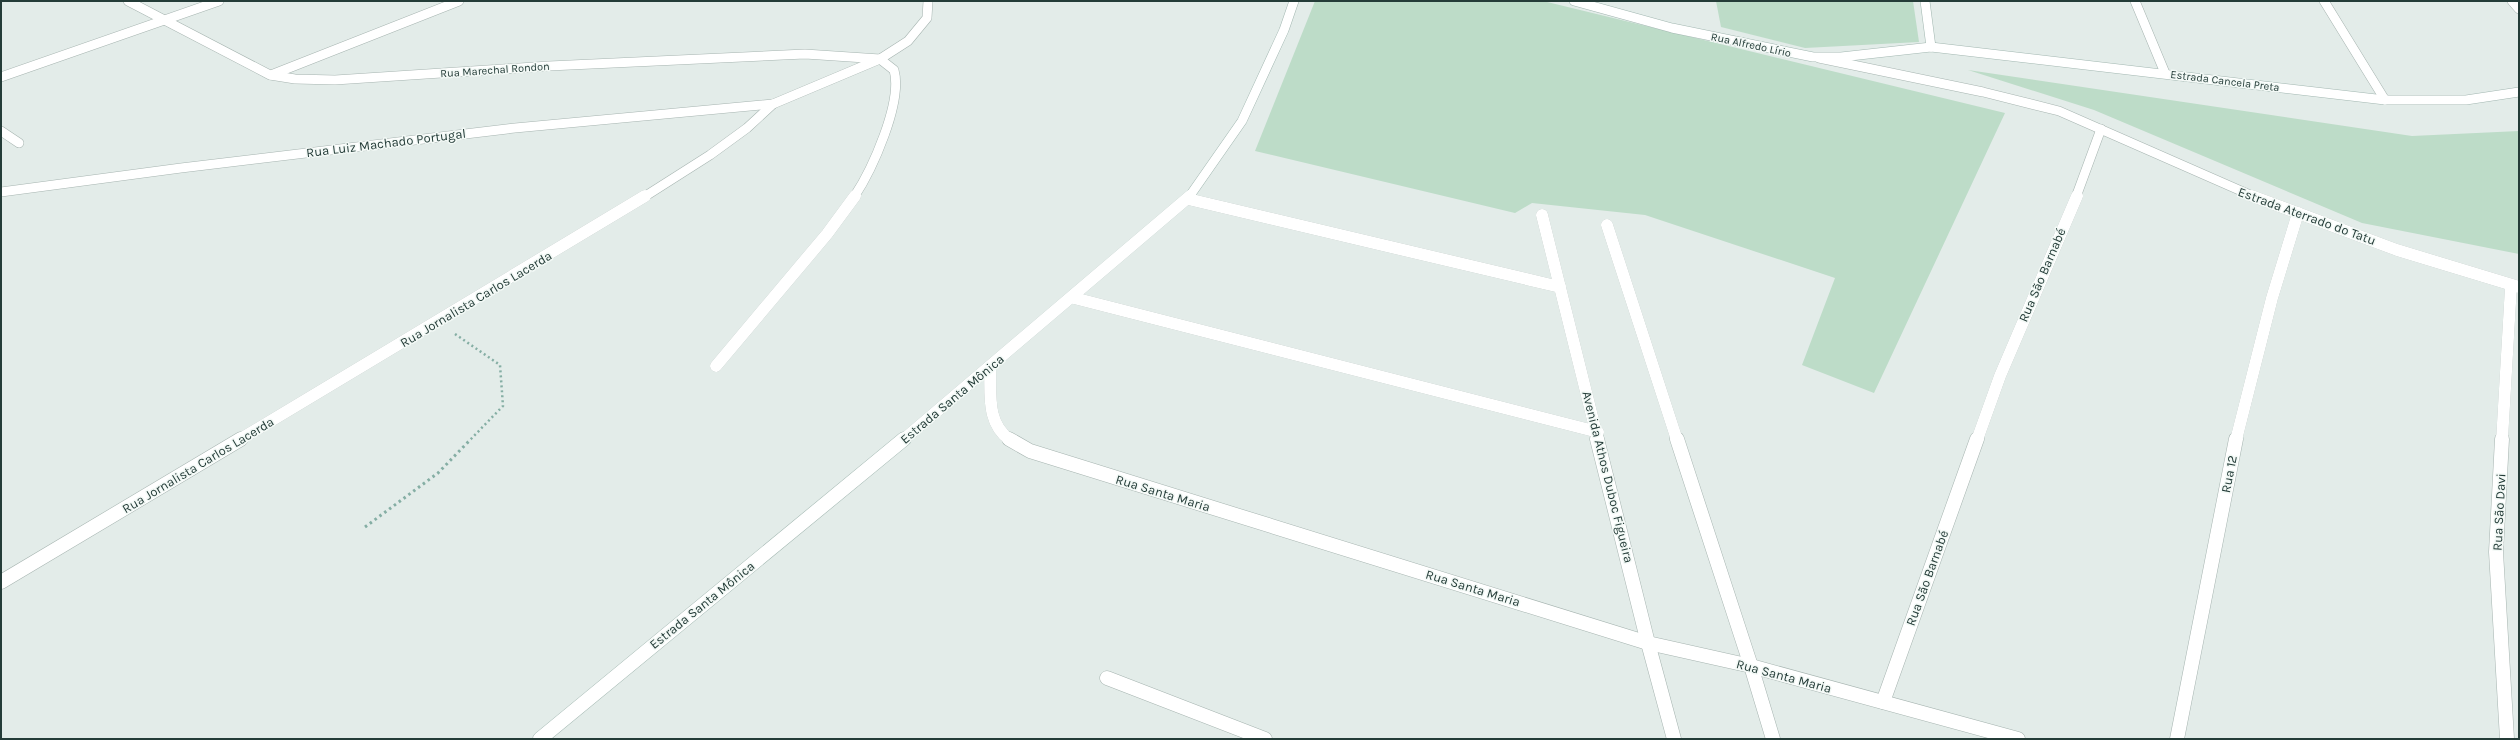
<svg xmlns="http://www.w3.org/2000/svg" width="2520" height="740" viewBox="0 0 2520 740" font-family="Karla,sans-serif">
<rect width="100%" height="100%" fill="#e3ece9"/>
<!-- green -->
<g fill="#bddcc8">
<path d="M1315,1h228l462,112 -131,280 -72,-28 33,-87 -190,-63 -113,-12 -17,10 -260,-62z"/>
<path d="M1716,1h197l6,41 -114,6 -84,-21z"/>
<path d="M1968,70l444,66 107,-5v123l-157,-31 -268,-113z"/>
</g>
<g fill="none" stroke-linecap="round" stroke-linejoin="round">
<defs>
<g id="minor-far2">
<path d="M128,1l142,74 25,4 40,1 214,-14 256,-12 75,5 14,11c9,32 -22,100 -40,127"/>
<path d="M2135,1l30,72"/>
<path d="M2324,1l61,99"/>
<path d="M2512,1l7,8"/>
<path d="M1819,58l164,34 76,19 196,86"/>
<path d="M271,75l188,-74"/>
<path d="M1,77l218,-76"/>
<path d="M1,131l18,12"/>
<path d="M1,192l180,-24 334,-40 258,-24"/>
<path d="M644,197l66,-42 37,-27 26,-24 107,-45 28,-18 19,-23 1,-17"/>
<path d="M2076,197l25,-68"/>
</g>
<g id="minor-far1">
<path d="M2252,196l145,54 122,37"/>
<path d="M1188,199l372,88"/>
<path d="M1542,215l56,225"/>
<path d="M1607,225l70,215"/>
<path d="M1074,298l524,134"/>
<path d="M716,366l111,-132 28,-38"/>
<path d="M239,440l406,-244"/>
<path d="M1977,440l23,-64 77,-180"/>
<path d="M2236,440l36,-142 26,-85"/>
<path d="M2502,440l9,-154"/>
</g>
<g id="minor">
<path d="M1597,439l51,204"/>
<path d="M1677,439l74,227"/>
<path d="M2502,439l-6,113 11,187"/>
<path d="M1,582l240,-143"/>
<path d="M1107,678l158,61"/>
<path d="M1883,702l94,-263"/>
<path d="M2177,739l59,-300"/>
</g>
<path id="tertiary-far1" d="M990,368c1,26 -4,55 20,72"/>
<g id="tertiary">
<path d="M1009,439l21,12 618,192 103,23 267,73"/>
<path d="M1648,643l26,96"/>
<path d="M1751,666l22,73"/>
</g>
<g id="secondary-far2">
<path d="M1574,1l98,27 141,29h28l90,-10 454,53h81l53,-8"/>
<path d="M1925,1l6,46"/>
<path d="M1189,197l53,-76 42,-91 10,-29"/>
</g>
<path id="secondary-far1" d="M903,440l287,-244"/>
<path id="secondary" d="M540,739l364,-300"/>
</defs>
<!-- minor-far2 casing -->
<use href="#minor-far2" stroke="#a6b4b0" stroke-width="10"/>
<!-- minor-far1 casing -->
<use href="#minor-far1" stroke="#a6b4b0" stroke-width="12"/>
<!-- minor casing -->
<use href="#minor" stroke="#a6b4b0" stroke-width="15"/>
<!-- tertiary-far1 casing -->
<use href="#tertiary-far1" stroke="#a6b4b0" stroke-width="12"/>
<!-- tertiary casing -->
<use href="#tertiary" stroke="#a6b4b0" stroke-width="15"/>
<!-- secondary-far2 casing -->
<use href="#secondary-far2" stroke="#a2b7b1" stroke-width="10"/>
<!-- secondary-far1 casing -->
<use href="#secondary-far1" stroke="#a2b7b1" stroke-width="12"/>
<!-- secondary casing -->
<use href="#secondary" stroke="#a2b7b1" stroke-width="15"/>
<!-- path-far1 -->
<path stroke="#85aea4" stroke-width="2.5" stroke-dasharray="2 3" stroke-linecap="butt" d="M455,334l45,31 3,41 -33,34"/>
<!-- path -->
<path stroke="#85aea4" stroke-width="3" stroke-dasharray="2.5 3.5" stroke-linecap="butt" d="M365,527l73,-54 33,-34"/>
<!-- minor-far2 -->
<use href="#minor-far2" stroke="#fff" stroke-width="9"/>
<!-- minor-far1 -->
<use href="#minor-far1" stroke="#fff" stroke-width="12"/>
<!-- minor -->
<use href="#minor" stroke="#fff" stroke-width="14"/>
<!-- tertiary-far1 -->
<use href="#tertiary-far1" stroke="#fff" stroke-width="12"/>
<!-- tertiary -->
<use href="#tertiary" stroke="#fff" stroke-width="14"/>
<!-- secondary-far2 -->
<use href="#secondary-far2" stroke="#fff" stroke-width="9"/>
<!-- secondary-far1 -->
<use href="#secondary-far1" stroke="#fff" stroke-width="12"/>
<!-- secondary -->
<use href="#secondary" stroke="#fff" stroke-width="14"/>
</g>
<g text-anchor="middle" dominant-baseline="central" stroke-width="3" stroke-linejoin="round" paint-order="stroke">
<!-- far-street labels -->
<g font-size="11" fill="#243c38" stroke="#f3f9f6">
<text transform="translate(1751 45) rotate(12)">Rua Alfredo Lírio</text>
<text transform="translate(495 70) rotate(-4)">Rua Marechal Rondon</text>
<text transform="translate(2225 81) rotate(7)">Estrada Cancela Preta</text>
</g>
<!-- street labels -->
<g font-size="13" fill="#243c38" stroke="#f3f9f6">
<text transform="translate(386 143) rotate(-7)">Rua Luiz Machado Portugal</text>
<text transform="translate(2307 216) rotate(20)">Estrada Aterrado do Tatu</text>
<text transform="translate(2042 275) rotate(-67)">Rua São Barnabé</text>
<text transform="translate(476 299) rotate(-31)">Rua Jornalista Carlos Lacerda</text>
<text transform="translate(952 399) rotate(-40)">Estrada Santa Mônica</text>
<text transform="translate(198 465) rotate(-31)">Rua Jornalista Carlos Lacerda</text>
<text transform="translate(2229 474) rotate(-79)">Rua 12</text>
<text transform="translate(1608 477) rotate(76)">Avenida Athos Duboc Figueira</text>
<text transform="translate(1163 493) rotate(17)">Rua Santa Maria</text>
<text transform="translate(2499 512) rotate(-87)">Rua São Davi</text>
<text transform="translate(1927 578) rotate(-70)">Rua São Barnabé</text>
<text transform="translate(1473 588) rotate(17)">Rua Santa Maria</text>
<text transform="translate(702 605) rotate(-39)">Estrada Santa Mônica</text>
<text transform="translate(1784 676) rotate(15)">Rua Santa Maria</text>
</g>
</g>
<!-- border -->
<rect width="2520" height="740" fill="none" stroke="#243c38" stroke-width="4"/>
</svg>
